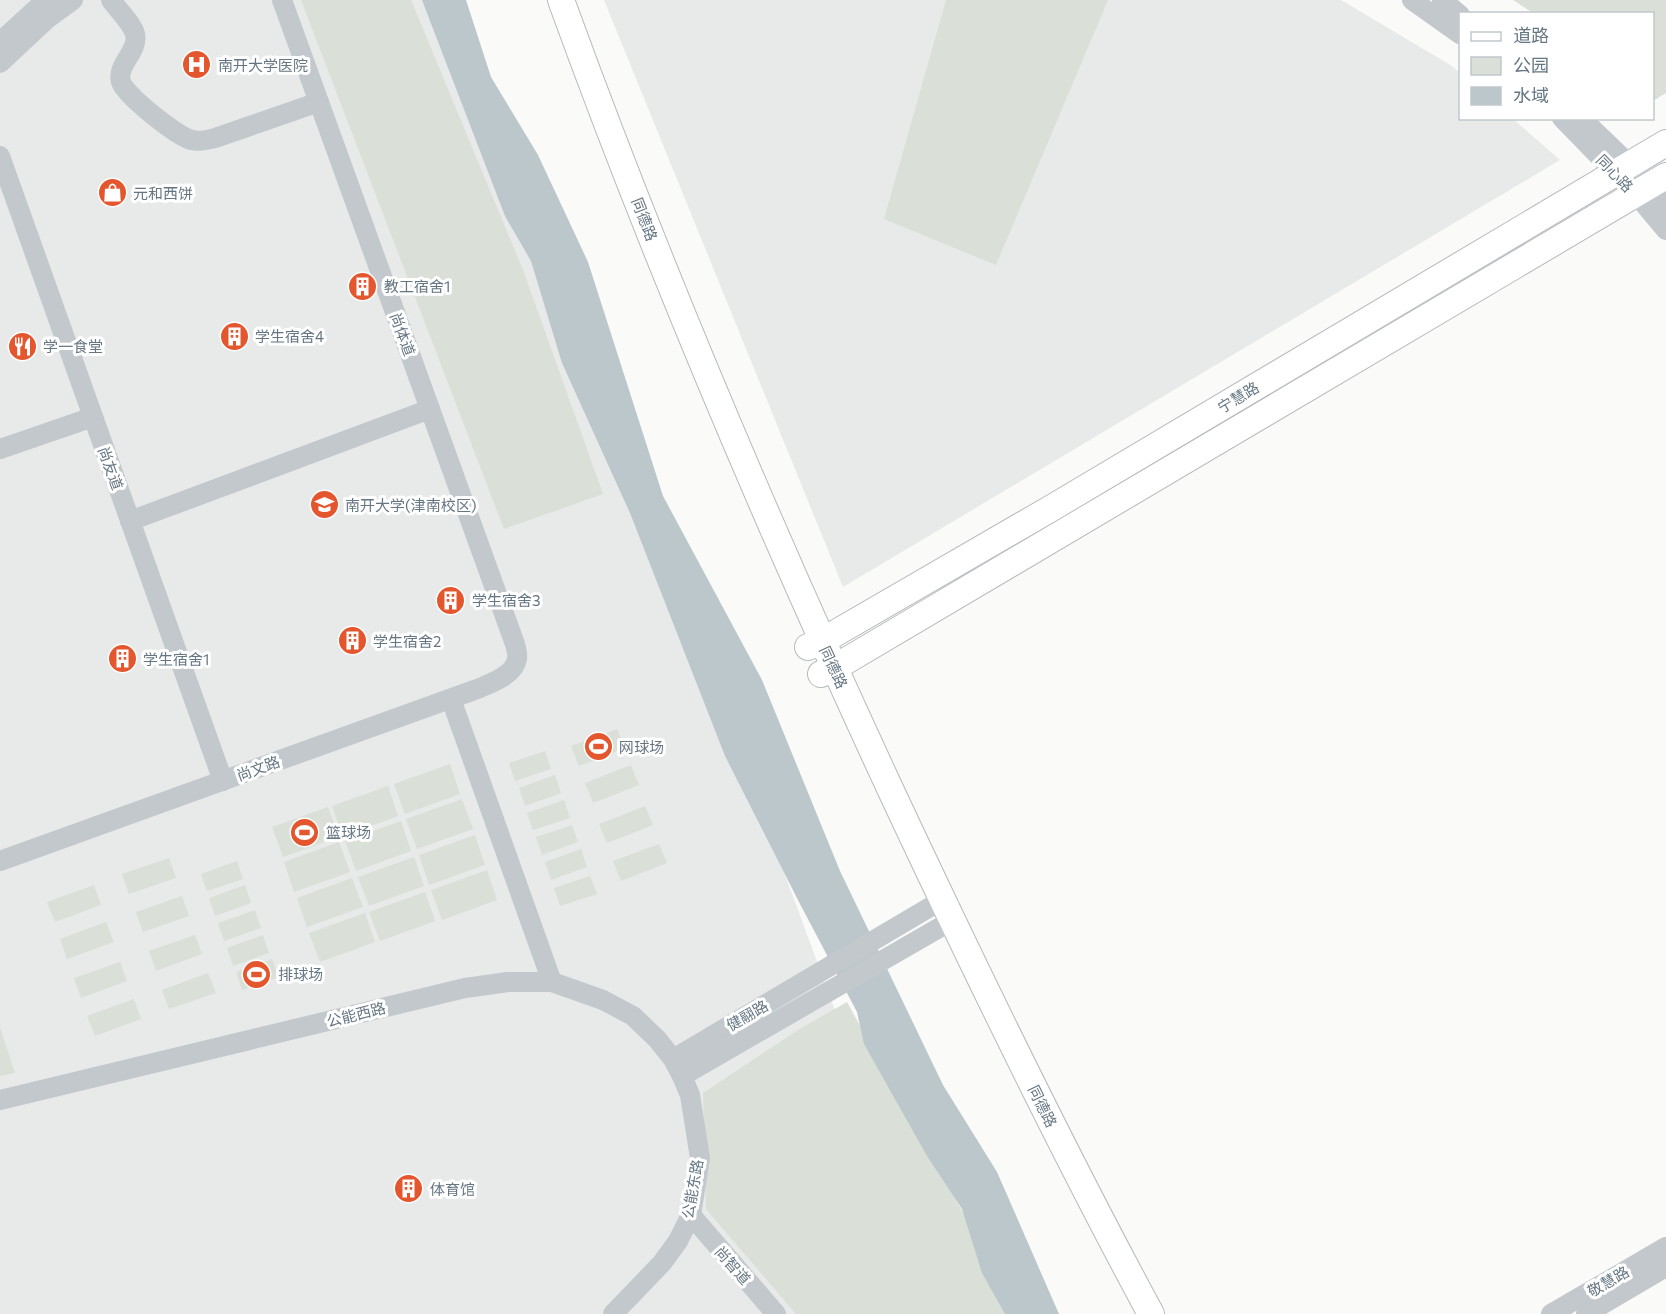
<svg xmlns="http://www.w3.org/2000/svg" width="1666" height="1314" viewBox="0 0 1666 1314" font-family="Commissioner,'Noto Sans SC',sans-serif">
<rect width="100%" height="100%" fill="#fafaf8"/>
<!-- built -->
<g fill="#e8e9e9">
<path d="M0,0h461l374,1010 164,304h-999z"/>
<path d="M604,0h737l111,66 8,7v45l53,1 47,41 -717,427z"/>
</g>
<!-- green -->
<g fill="#dadfd7">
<path d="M301,0h110l112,270 80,224 -99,35z"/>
<path d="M946,0h162l-112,265 -112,-46z"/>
<path d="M1513,0h153v93l-13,8 -1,-87 -119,-1z"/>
<path d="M617,729l8,19 -46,18 -8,-20z"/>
<path d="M545,751l6,18 -36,12 -6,-18z"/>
<path d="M450,764l10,30 -55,20 -11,-30z"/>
<path d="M631,765l8,20 -46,18 -8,-20z"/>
<path d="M555,775l6,18 -36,13 -6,-18z"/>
<path d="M388,786l10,30 -55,20 -11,-30z"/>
<path d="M462,799l11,30 -56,20 -11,-30z"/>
<path d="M564,800l6,18 -37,12 -6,-17z"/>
<path d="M645,806l8,19 -46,18 -8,-19z"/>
<path d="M328,807l11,30 -56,20 -11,-30z"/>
<path d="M401,821l10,30 -55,20 -11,-30z"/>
<path d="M572,825l6,17 -36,13 -6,-18z"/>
<path d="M475,835l10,30 -56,20 -10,-30z"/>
<path d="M339,842l11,30 -56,20 -10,-30z"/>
<path d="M659,844l8,19 -46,18 -8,-20z"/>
<path d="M581,849l6,18 -36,13 -6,-18z"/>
<path d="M414,857l10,29 -55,20 -11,-29z"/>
<path d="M169,858l7,20 -47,16 -7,-20z"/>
<path d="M237,861l6,18 -36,12 -6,-17z"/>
<path d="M487,870l10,30 -55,20 -11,-30z"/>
<path d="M590,876l7,18 -37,12 -6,-18z"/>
<path d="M352,878l11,29 -56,20 -10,-29z"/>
<path d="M94,885l7,20 -46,17 -8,-20z"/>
<path d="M245,885l6,18 -36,13 -6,-18z"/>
<path d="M425,892l10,29 -55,20 -11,-29z"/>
<path d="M182,896l7,20 -46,16 -7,-20z"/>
<path d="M255,910l6,18 -37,13 -6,-18z"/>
<path d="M365,913l10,29 -55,20 -11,-29z"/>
<path d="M106,922l8,20 -47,17 -7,-20z"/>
<path d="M195,935l7,19 -46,17 -7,-20z"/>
<path d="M263,935l6,18 -36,13 -6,-18z"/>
<path d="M272,959l7,18 -37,13 -6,-18z"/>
<path d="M120,962l7,19 -46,17 -7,-20z"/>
<path d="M208,973l8,20 -47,16 -7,-19z"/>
<path d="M134,999l7,20 -46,17 -8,-20z"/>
<path d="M847,1002l172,312h-223l-90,-105 -3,-116 95,-63z"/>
<path d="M0,1027l15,46 -15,3z"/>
</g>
<!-- water -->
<path fill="#bbc7cb" d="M422,0h44l25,77 47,78 50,107 75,234 99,184 78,191 103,214 54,87 62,142h-54l-23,-41 -20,-64 -35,-53 -63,-112 -7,-32 -57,-108 -75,-148 -95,-243 -68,-150 -31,-102 -26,-45z"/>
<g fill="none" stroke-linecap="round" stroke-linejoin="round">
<defs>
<g id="major">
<path d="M561,0c98,270 211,535 332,795 82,175 166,349 258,519"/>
<path d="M808,647l14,-6 228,-132 616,-366"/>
<path d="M821,674l13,-6 832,-492"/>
</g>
</defs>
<!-- major casing -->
<use href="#major" stroke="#b5babe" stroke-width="28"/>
<!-- minor -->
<g stroke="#c3c8cc" stroke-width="20">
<path d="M111,0c7,10 21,23 24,34 4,18 -19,30 -14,48 4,13 58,56 71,58 8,2 16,0 23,-2l104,-36"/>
<path d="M1412,0l48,34"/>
<path d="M1442,0l18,15"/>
<path d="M0,42l46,-42"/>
<path d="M0,63l47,-44 26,-19"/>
<path d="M1562,118l74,76 30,36"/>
<path d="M1581,118l49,47 36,40"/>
<path d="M0,156l223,625"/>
<path d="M0,449l93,-32"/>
<path d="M130,521l300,-112"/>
<path d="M451,699l101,283"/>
<path d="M0,861l480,-173c13,-6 34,-13 37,-29 1,-4 -1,-11 -2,-15l-233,-644"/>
<path d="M673,1059l269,-159"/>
<path d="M682,1076l269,-155"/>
<path d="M0,1100l465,-112 43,-6h44l51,18 30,16 24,23 16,20 9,17 8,19 10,63 -9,57 -13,26 -16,22 -49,51"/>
<path d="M691,1215l85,99"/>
<path d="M1551,1314l115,-67"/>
<path d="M1586,1314l80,-47"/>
</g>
<!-- major -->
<use href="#major" stroke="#fff" stroke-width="26"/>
</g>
<!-- icons -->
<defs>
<symbol id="hospital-disc" viewBox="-11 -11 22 22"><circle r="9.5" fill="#e4572e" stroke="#fff"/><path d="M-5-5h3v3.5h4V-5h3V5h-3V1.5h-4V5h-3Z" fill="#fff"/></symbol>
<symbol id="shop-disc" viewBox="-11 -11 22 22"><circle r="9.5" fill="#e4572e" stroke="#fff"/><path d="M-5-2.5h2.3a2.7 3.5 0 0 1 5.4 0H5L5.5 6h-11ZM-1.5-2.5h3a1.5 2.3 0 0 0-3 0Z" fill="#fff"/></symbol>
<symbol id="building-disc" viewBox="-11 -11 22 22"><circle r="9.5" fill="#e4572e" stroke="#fff"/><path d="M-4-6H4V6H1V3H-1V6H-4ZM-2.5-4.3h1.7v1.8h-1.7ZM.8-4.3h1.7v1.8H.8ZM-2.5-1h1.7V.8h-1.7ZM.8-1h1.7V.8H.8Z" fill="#fff"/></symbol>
<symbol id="restaurant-disc" viewBox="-11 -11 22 22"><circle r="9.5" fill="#e4572e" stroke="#fff"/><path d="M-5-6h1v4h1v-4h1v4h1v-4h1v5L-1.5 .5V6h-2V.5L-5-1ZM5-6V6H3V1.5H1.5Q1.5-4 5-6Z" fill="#fff"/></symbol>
<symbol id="university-disc" viewBox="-11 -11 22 22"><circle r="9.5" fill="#e4572e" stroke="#fff"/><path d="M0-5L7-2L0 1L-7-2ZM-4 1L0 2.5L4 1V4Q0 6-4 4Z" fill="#fff"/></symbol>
<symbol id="stadium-disc" viewBox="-11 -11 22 22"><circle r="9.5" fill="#e4572e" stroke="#fff"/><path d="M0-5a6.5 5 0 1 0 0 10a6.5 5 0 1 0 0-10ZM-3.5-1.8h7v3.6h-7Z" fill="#fff"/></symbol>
</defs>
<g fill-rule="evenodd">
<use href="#hospital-disc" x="180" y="48" width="33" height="33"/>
<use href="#shop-disc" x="96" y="176" width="33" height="33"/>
<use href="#building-disc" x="346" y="270" width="33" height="33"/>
<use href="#building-disc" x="218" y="320" width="33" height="33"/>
<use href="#restaurant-disc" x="6" y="330" width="33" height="33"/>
<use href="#university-disc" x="308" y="488" width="33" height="33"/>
<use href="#building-disc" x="434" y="584" width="33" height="33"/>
<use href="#building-disc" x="336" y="624" width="33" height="33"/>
<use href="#building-disc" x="106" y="642" width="33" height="33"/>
<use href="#stadium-disc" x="582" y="730" width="33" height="33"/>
<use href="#stadium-disc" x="288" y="816" width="33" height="33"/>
<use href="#stadium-disc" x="240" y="958" width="33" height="33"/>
<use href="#building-disc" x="392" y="1172" width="33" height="33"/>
</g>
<g text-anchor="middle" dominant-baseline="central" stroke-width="6" stroke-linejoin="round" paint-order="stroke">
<!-- poi labels -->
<g font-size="15" fill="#657683" stroke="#fff" text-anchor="start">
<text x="218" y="65">南开大学医院</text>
<text x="133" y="193">元和西饼</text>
<text x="384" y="286">教工宿舍1</text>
<text x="255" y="336">学生宿舍4</text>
<text x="43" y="346">学一食堂</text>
<text x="345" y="505">南开大学(津南校区)</text>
<text x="472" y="600">学生宿舍3</text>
<text x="373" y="641">学生宿舍2</text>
<text x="143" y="659">学生宿舍1</text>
<text x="619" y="747">网球场</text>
<text x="326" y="832">篮球场</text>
<text x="278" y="974">排球场</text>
<text x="430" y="1189">体育馆</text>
</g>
<!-- street labels -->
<g font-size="15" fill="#657683" stroke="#fff">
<text transform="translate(1615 173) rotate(46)">同心路</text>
<text transform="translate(645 219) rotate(69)">同德路</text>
<text transform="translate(403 334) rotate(70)">尚体道</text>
<text transform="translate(1238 397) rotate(-31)">宁慧路</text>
<text transform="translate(111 468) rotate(70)">尚友道</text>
<text transform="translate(834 667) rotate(65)">同德路</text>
<text transform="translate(258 768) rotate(-20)">尚文路</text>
<text transform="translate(356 1014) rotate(-14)">公能西路</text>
<text transform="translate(747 1015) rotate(-30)">健翮路</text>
<text transform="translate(1043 1106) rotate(64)">同德路</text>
<text transform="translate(692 1189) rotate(-80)">公能东路</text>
<text transform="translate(733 1265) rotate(49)">尚智道</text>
<text transform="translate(1608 1281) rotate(-30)">敬慧路</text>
</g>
</g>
<!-- legend -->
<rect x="1459" y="12" width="195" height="108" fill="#ffffff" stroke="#c1c8cd" stroke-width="1.5"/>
<rect x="1471" y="32" width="30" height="9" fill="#ffffff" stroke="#c1c8cd" stroke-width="1.5"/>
<text x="1513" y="42" font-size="18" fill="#657683">道路</text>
<rect x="1471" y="57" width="30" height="18" fill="#dadfd7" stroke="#c1c8cd" stroke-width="1.5"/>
<text x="1513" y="72" font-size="18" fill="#657683">公园</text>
<rect x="1471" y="87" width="30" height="18" fill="#bbc7cb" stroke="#c1c8cd" stroke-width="1.5"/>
<text x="1513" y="102" font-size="18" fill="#657683">水域</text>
</svg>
